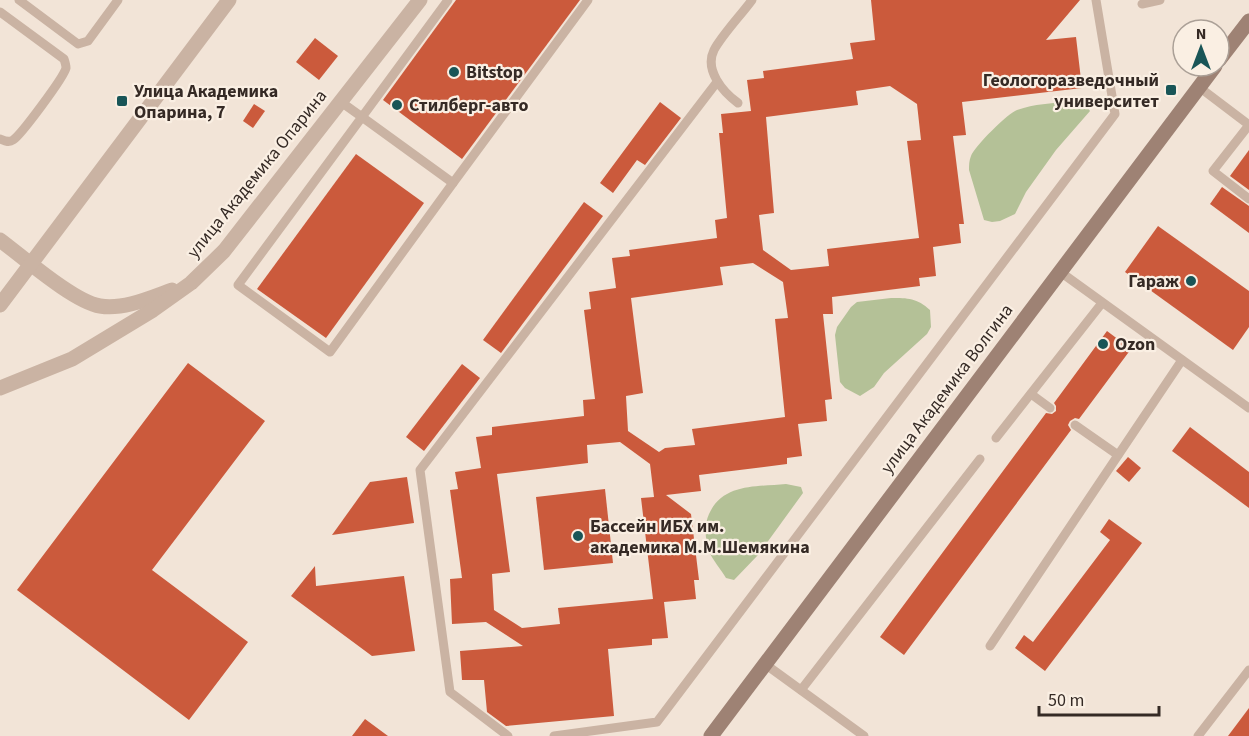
<svg xmlns="http://www.w3.org/2000/svg" width="1249" height="736" viewBox="0 0 1249 736" font-family="'Source Sans 3',sans-serif">
<rect width="100%" height="100%" fill="#f2e4d7"/>
<!-- green -->
<g fill="#b4c197">
<path d="M1069,102l16,2 5,7 -34,39 -30,42 -11,22 -15,7 -8,1 -8,-2 -15,-50c0,-5 0,-9 2,-14 4,-10 37,-43 46,-46 18,-6 34,-7 52,-8z"/>
<path d="M891,298c17,0 26,0 39,12l1,17 -4,7 -43,39 -10,14 -14,9 -15,-8 -5,-6 -5,-47 2,-8 14,-20 6,-5z"/>
<path d="M786,484l15,3 2,6 -45,62 -24,25 -8,-2c-5,-9 -13,-17 -17,-27 -4,-12 -5,-26 0,-37 14,-31 48,-27 77,-30z"/>
</g>
<!-- building -->
<g fill="#cb5a3c" fill-rule="evenodd">
<path d="M456,0h124l-118,159 -79,-59z"/>
<path d="M871,0h209l-34,40 30,-3 6,51 -120,14 4,33 -13,1 11,88h-5l2,19 -28,4 3,29 -17,2 1,8 -88,11 1,17h-10l9,85 -7,1 2,21 -29,3 4,32 -15,2v6l-88,11 2,16 -35,4 25,19 8,66h-5l2,19 -32,3 4,36 -16,1v6l-44,4 6,67 -108,10 -19,-14 -3,-32h-22l-2,-29 63,-5 -37,-24 -34,2 -2,-45 12,-1 -12,-88 8,-1 -3,-17 26,-4 -5,-31 16,-2v-8l92,-11 -1,-16 12,-1 -11,-89 7,-1 -2,-17 27,-4 -4,-30 18,-2 -1,-6 88,-12 -2,-18 12,-2 -8,-85h4l-2,-19 30,-3 -4,-31 17,-2 -1,-7 90,-12 -3,-16 25,-3zM890,86l27,18 4,36 -14,1 12,97 -92,11 2,17 -38,4 -28,-20 -4,-35 15,-2 -8,-96 92,-12 -2,-14zM753,263l30,19 5,36 -13,1 10,98 -93,12 3,16 -30,3 -6,4 -31,-21 -2,-35 17,-3 -12,-95 92,-13 -3,-18zM620,442l30,22 4,33 -13,1 12,101 -95,9 2,16 -38,4 -28,-18 -2,-36 18,-2 -13,-98 91,-11 -1,-18z"/>
<path d="M315,38l23,18 -19,24 -23,-18z"/>
<path d="M660,102l21,16 -36,47 -8,-5 -24,33 -13,-10z"/>
<path d="M254,104l11,7 -12,17 -10,-7z"/>
<path d="M1249,150v40l-19,-14z"/>
<path d="M356,154l68,49 -98,135 -69,-49z"/>
<path d="M1222,187l27,19v27l-39,-29z"/>
<path d="M584,202l19,14 -102,137 -18,-13z"/>
<path d="M1158,226l91,65v36l-16,23 -108,-78z"/>
<path d="M1107,331l24,18 -52,70 -4,-1 -5,3 -2,4 3,5 -167,225 -24,-18 166,-224 6,1 4,-3v-5l-2,-3z"/>
<path d="M188,363l77,58 -113,149 96,72 -59,78 -172,-130z"/>
<path d="M462,364l18,14 -56,73 -18,-14z"/>
<path d="M1190,427l59,45v36l-77,-57z"/>
<path d="M1128,457l13,11 -12,14 -13,-11z"/>
<path d="M407,477l7,46 -82,12 38,-53z"/>
<path d="M605,489l8,74 -69,7 -8,-73z"/>
<path d="M1109,519l33,24 -97,128 -30,-23 9,-13 9,7 77,-102 -10,-8z"/>
<path d="M315,566l1,20 88,-10 11,75 -43,5 -81,-60z"/>
<path d="M1249,708v28h-21z"/>
<path d="M365,719l23,17h-36z"/>
</g>
<g fill="none" stroke-linecap="round" stroke-linejoin="round">
<!-- lane -->
<g stroke="#cab3a3" stroke-width="9">
<path d="M19,0l59,44 10,-3 30,-41"/>
<path d="M448,0l-86,117 91,66 135,-183"/>
<path d="M1142,4l18,-4"/>
<path d="M0,12l64,47c1,3 2,6 2,9 -2,9 -45,67 -53,72 -4,3 -8,1 -13,-1"/>
<path d="M1199,87l50,38 -36,46 36,28"/>
<path d="M341,102l21,15 -124,168 92,67 123,-169"/>
<path d="M738,103c-15,-11 -34,-33 -24,-53 8,-15 27,-35 38,-50"/>
<path d="M1059,271l190,137"/>
<path d="M1031,394l19,14"/>
<path d="M1075,425l43,30"/>
<path d="M996,438l106,-135"/>
<path d="M990,646l192,-286"/>
<path d="M765,664l99,72"/>
<path d="M801,690l179,-231"/>
<path d="M508,736l-58,-44 -30,-222 297,-388"/>
<path d="M554,736l103,-14 458,-608 -19,-114"/>
<path d="M1198,736l51,-66"/>
</g>
<!-- street -->
<g stroke="#cab3a3" stroke-width="15">
<path d="M0,240c23,17 74,62 100,66 23,4 50,-8 72,-16"/>
<path d="M0,305l229,-305"/>
<path d="M0,388l72,-29 81,-49 38,-27 33,-32 196,-251"/>
</g>
<!-- secondary -->
<g stroke="#9e8274" stroke-width="15">
<path d="M1219,60l30,-39"/>
<path d="M711,736l504,-670"/>
</g>
</g>
<!-- markers -->
<g fill="#195557" stroke="#faefe3" stroke-width="2">
<circle cx="454" cy="72" r="6"/>
<rect x="1165" y="84" width="12" height="12" rx="3"/>
<rect x="116" y="95" width="12" height="12" rx="3"/>
<circle cx="397" cy="105" r="6"/>
<circle cx="1191" cy="281" r="6"/>
<circle cx="1103" cy="344" r="6"/>
<circle cx="578" cy="536" r="6"/>
</g>
<g text-anchor="middle" dominant-baseline="central" stroke-width="4.5" stroke-linejoin="round" paint-order="stroke">
<!-- poi labels -->
<g font-size="18" font-weight="bold" fill="#352a25" stroke="#faefe3" text-anchor="start">
<text x="466" y="72">Bitstop</text>
<text x="1159" y="80" text-anchor="end">Геологоразведочный<tspan x="1159" dy="21">университет</tspan></text>
<text x="134" y="91">Улица Академика<tspan x="134" dy="21">Опарина, 7</tspan></text>
<text x="409" y="105">Стилберг-авто</text>
<text x="1179" y="281" text-anchor="end">Гараж</text>
<text x="1115" y="344">Ozon</text>
<text x="590" y="526">Бассейн ИБХ им.<tspan x="590" dy="21">академика М.М.Шемякина</tspan></text>
</g>
<!-- street labels -->
<g font-size="18" fill="#352a25" stroke="#faefe3">
<text transform="translate(257 174) rotate(-51)">улица Академика Опарина</text>
<text transform="translate(947 389) rotate(-53)">улица Академика Волгина</text>
</g>
</g>
<!-- north arrow -->
<g transform="translate(1201 48)"><circle r="28" fill="#faefe3" stroke="#aba097" stroke-width="1.5"/>
<path d="M0-4.5L10 22L0 15L-10 22Z" fill="#195557"/>
<text y="-9" font-size="16" font-weight="bold" text-anchor="middle" fill="#352a25">N</text>
</g>
<!-- scale -->
<path d="M1039 706v9h120v-9" fill="none" stroke="#352a25" stroke-width="3"/>
<text x="1048" y="706" font-size="18" fill="#352a25" stroke="#faefe3" stroke-width="4.5" paint-order="stroke">50 m</text>
</svg>
